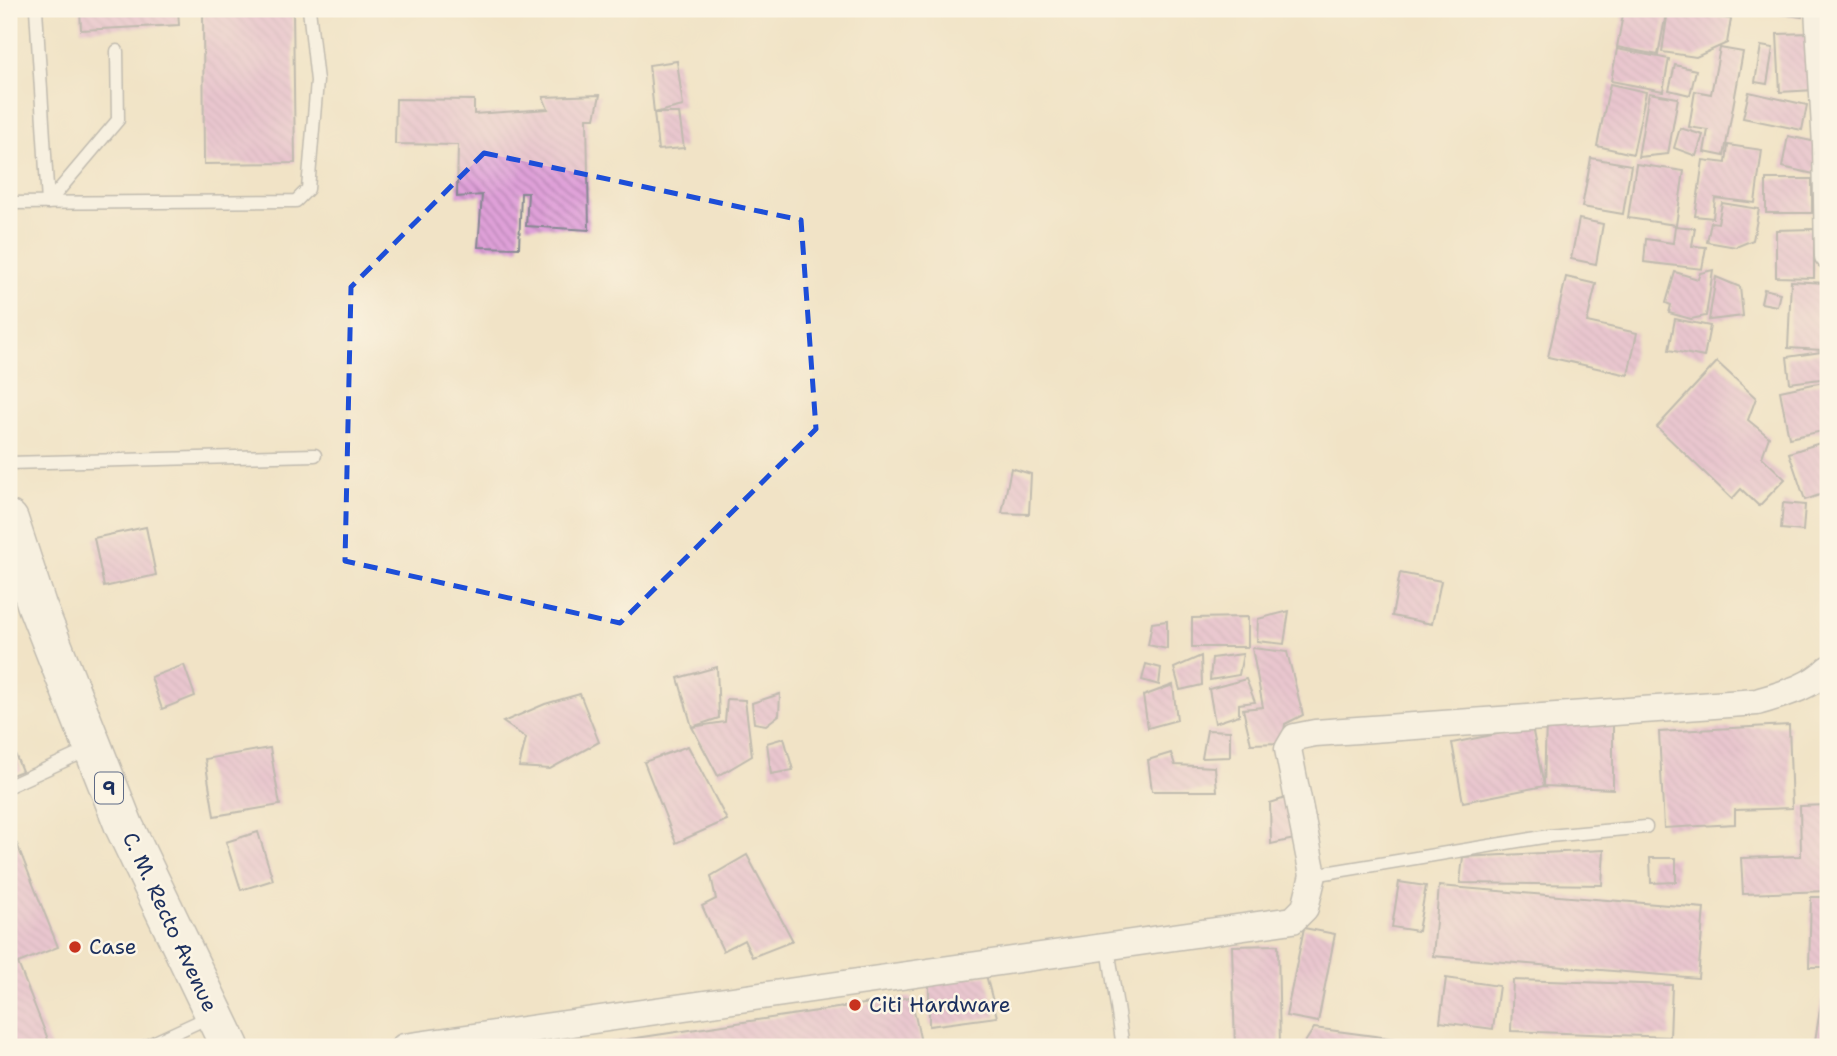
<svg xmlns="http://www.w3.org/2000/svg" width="1837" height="1056" viewBox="0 0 1837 1056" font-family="'Shantell Sans',sans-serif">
<defs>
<pattern id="building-back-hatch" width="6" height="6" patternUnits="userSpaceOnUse" patternTransform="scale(1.75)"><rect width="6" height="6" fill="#e0a1d9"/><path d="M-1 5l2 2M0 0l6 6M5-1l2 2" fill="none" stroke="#b584b3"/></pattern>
</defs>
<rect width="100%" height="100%" fill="#fcf5e5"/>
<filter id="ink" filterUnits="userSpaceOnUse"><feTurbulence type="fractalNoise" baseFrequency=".0143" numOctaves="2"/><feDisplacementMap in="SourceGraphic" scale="14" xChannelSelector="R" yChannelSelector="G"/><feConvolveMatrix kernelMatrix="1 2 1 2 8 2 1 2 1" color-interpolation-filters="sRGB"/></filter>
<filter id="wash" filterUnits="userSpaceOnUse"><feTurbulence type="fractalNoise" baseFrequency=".00686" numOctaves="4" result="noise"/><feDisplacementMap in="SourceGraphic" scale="28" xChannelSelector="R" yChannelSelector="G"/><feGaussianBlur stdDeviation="1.57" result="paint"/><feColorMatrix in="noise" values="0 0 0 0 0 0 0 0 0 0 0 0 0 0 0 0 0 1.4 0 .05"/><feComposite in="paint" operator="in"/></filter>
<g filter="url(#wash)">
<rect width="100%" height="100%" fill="#f1e3c6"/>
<g id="blocks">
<!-- building -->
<g fill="url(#building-back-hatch)">
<path d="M80,9h98l1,16 -98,5z"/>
<path d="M203,9h90l2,154 -91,1z"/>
<path d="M1624,9h43l-9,46 -41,-8z"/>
<path d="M1746,9h57l-1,8z"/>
<path d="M1668,10l63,9 -4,24 -31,14 -34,-5z"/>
<path d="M1812,33l3,57 -35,2 -3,-58z"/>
<path d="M1761,46l12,2 -6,36 -12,-2z"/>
<path d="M1720,48l23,4 -19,104 -20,-4 4,-22 -19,-3 6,-36 16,3z"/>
<path d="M1617,49l52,10 -6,32 -52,-10z"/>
<path d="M677,61l6,45 -29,7h25l5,35 -26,2 -9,-85z"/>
<path d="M1675,65l21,5 -6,25 -21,-5z"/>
<path d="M1610,84l36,8 -13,62 -36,-8z"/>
<path d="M1749,92l58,13 -5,25 -59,-12z"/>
<path d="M1649,93l29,5 -10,56 -30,3z"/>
<path d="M600,95l-5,23h-8l2,112 -63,-4 2,-33h-7l-2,55 -41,-1 4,-52 -25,2 1,-52 -63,-1 1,-45 78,1v14l74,-5 -5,-12z"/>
<path d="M1680,128l23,7 -7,21 -22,-8z"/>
<path d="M1788,136l33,7 -7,31 -32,-7z"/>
<path d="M1728,145l34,5 -7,53 -40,-5 -2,20 -18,-2 8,-56 23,3z"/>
<path d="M1591,158l40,7 -8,49 -41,-7z"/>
<path d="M1636,164l48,7 -8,54 -48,-7z"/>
<rect x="1766" y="179" width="46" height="34"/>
<path d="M1722,203l37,6 -6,31 -17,7 -29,-5 4,-20 7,1z"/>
<path d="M1579,219l24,5 -7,40 -25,-5z"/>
<path d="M1675,226l20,2 -3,18 14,1 -4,22 -58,-7 2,-23 27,4z"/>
<path d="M1814,229v49l-38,-1v-47z"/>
<path d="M1713,270l-7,46 -15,3 -22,-6 2,-8 -5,-2 9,-31 23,7 2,-6z"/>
<path d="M1566,277l30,7 -9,38 50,11 -9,42 -80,-18z"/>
<path d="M1716,277l24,10 3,29 -34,4z"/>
<path d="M1791,281l34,2 -3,67 -34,-2z"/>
<path d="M1764,289l16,4 -3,13 -16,-3z"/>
<path d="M1675,319l35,7 -6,31 -35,-7z"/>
<path d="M1828,351v27l-38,5 -3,-26z"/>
<path d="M1717,362l39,36 -8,22 21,17 -7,20 23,22 -26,27 -18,-17 -9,10 -75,-72z"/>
<path d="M1828,381v49l-39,8 -9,-47z"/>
<path d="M1820,443l8,26v23l-23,8 -16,-47z"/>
<path d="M1011,468l20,6 -2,40 -27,-1z"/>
<path d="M1783,503l22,2 -2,26 -22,-2z"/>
<path d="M146,527l10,48 -52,12 -10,-49z"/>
<path d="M1400,573l41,8 -9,43 -40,-8z"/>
<path d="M1289,611l-5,33 -27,-3 1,-22z"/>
<path d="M1248,617v30h-56v-29z"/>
<path d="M1167,621v28l-19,-4 4,-22z"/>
<path d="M1252,648l35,4 16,63 -18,9 -2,19 -32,1 -8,-35 20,-2z"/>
<path d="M1243,654l-4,21 -29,5 2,-22z"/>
<path d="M1201,656l1,29 -22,5 -6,-22z"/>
<path d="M1146,664l15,4 -2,17 -17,-5z"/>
<path d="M184,665l11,31 -33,13 -11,-32z"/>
<path d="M717,667l2,51 -27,9 -14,-49z"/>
<path d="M1246,679l9,23 -16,2v11l-24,8 -6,-34z"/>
<path d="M1173,685l4,35 -29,8 -5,-32z"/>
<path d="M580,694l19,48 -49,27 -31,-2 7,-29 -23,-16 42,-18z"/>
<path d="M780,694l-1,21 -13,10 -12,-2 -2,-20z"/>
<path d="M727,699l18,1 7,56 -34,20 -26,-49 33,-5z"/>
<path d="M1613,721v68l-69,-3 -81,16 -11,-59 80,-16 12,59 2,-64z"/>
<path d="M1789,725l3,83 -57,2v14l-71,4 -5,-96z"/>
<path d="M1207,730l23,1v26l-28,1z"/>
<path d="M784,738l9,32 -22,4 -4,-31z"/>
<path d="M9,739l13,32 -13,5z"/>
<path d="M688,746l39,74 -51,23 -32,-81z"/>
<path d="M270,748l10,57 -66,11 -9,-57z"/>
<path d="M1171,753l4,12 40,2 2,24h-65l-4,-31z"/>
<path d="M1292,796l7,42 -28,6 -1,-41z"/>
<path d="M1828,805v86l-85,3 -2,-36 60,-2 -1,-50z"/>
<path d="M258,832l15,48 -32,10 -15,-48z"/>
<path d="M17,844l41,103 -40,16 33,84h-42v-200z"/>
<path d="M1604,850l-2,35 -142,-2 3,-26z"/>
<path d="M747,855l46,86 -41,16 -8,-17 -21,11 -21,-45 14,-7 -5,-23z"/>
<path d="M1650,858h26v24l-25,1z"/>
<path d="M1399,882l27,4 -8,45 -26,-4z"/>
<path d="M1439,886l265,22 -6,70 -265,-22z"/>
<path d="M1811,897h17v70h-19z"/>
<path d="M1304,928l31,6 -17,88 -32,-6z"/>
<path d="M1278,945l2,102h-45l-3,-101z"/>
<path d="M986,975l11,42 -68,9v-47z"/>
<path d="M1446,978l53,8 -6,43 -53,-7z"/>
<path d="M1513,980l159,5 -2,52 -159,-6z"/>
<path d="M1824,985l4,1v61h-14z"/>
<path d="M911,997l11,50h-338l-1,-1z"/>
<path d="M1314,1028l135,18v1h-147z"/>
</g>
</g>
</g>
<g filter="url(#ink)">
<use href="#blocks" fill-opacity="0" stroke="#868992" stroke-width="2"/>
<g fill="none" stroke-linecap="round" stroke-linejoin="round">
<defs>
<g id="lane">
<path d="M36,9l12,194 70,-83 -1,-69"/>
<path d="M9,203l287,-2 12,-12 9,-108 -8,-72"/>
<path d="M9,463l306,-8"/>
<path d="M9,786l81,-37"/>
<path d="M1313,875l236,-39 97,-9"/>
<path d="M1108,947l15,100"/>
<path d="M144,1047l67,-31"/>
</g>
<g id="street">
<path d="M1818,9l8,136 2,111"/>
<path d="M404,1047l889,-127 12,-12 8,-33 -25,-126 7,-12 20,-4 442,-31c26,-8 52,-14 71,-33"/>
</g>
<path id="highway" d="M9,520l28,86 87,220 106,221"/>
</defs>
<!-- lane casing -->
<use href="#lane" stroke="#868992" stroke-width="15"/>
<!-- street casing -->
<use href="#street" stroke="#868992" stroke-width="29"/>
<!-- highway casing -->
<use href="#highway" stroke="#868992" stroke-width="41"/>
<!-- lane -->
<use href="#lane" stroke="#fff" stroke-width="12"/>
<!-- street -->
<use href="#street" stroke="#fff" stroke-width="26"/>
<!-- highway -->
<use href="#highway" stroke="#fff" stroke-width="38"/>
</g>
</g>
<!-- marked area -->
<path d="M0 0H1837V1056H0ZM484,153l317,67 15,209 -196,194 -275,-62 6,-274z" fill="#f1e3c6" fill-opacity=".55" fill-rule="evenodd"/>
<path fill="none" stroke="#1d4ed8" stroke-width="5" stroke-dasharray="14 9" stroke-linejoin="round" d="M484,153l317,67 15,209 -196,194 -275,-62 6,-274z"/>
<!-- markers -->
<g fill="#c8321e" stroke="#fcf5e5" stroke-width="2.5">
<circle cx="75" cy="947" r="7"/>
<circle cx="855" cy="1005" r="7"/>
</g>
<g text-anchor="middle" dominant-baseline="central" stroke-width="5" stroke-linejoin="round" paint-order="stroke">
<!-- shield labels -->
<rect fill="#fcf5e5" stroke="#5e6a86" stroke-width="2" x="95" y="772.5" width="28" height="31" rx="5"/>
<g font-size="19" font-weight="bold" fill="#1b2f5e">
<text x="109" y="788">9</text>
</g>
<!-- street labels -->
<g font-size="21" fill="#1b2f5e" stroke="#fcf5e5">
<text transform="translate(170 922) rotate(65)">C. M. Recto Avenue</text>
</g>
<!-- poi labels -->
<g font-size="21" fill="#1b2f5e" stroke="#fcf5e5" text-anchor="start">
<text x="89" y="947">Case</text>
<text x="869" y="1005">Citi Hardware</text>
</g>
</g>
<!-- margin -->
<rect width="1837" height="1056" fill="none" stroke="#fcf5e5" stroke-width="35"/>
</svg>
